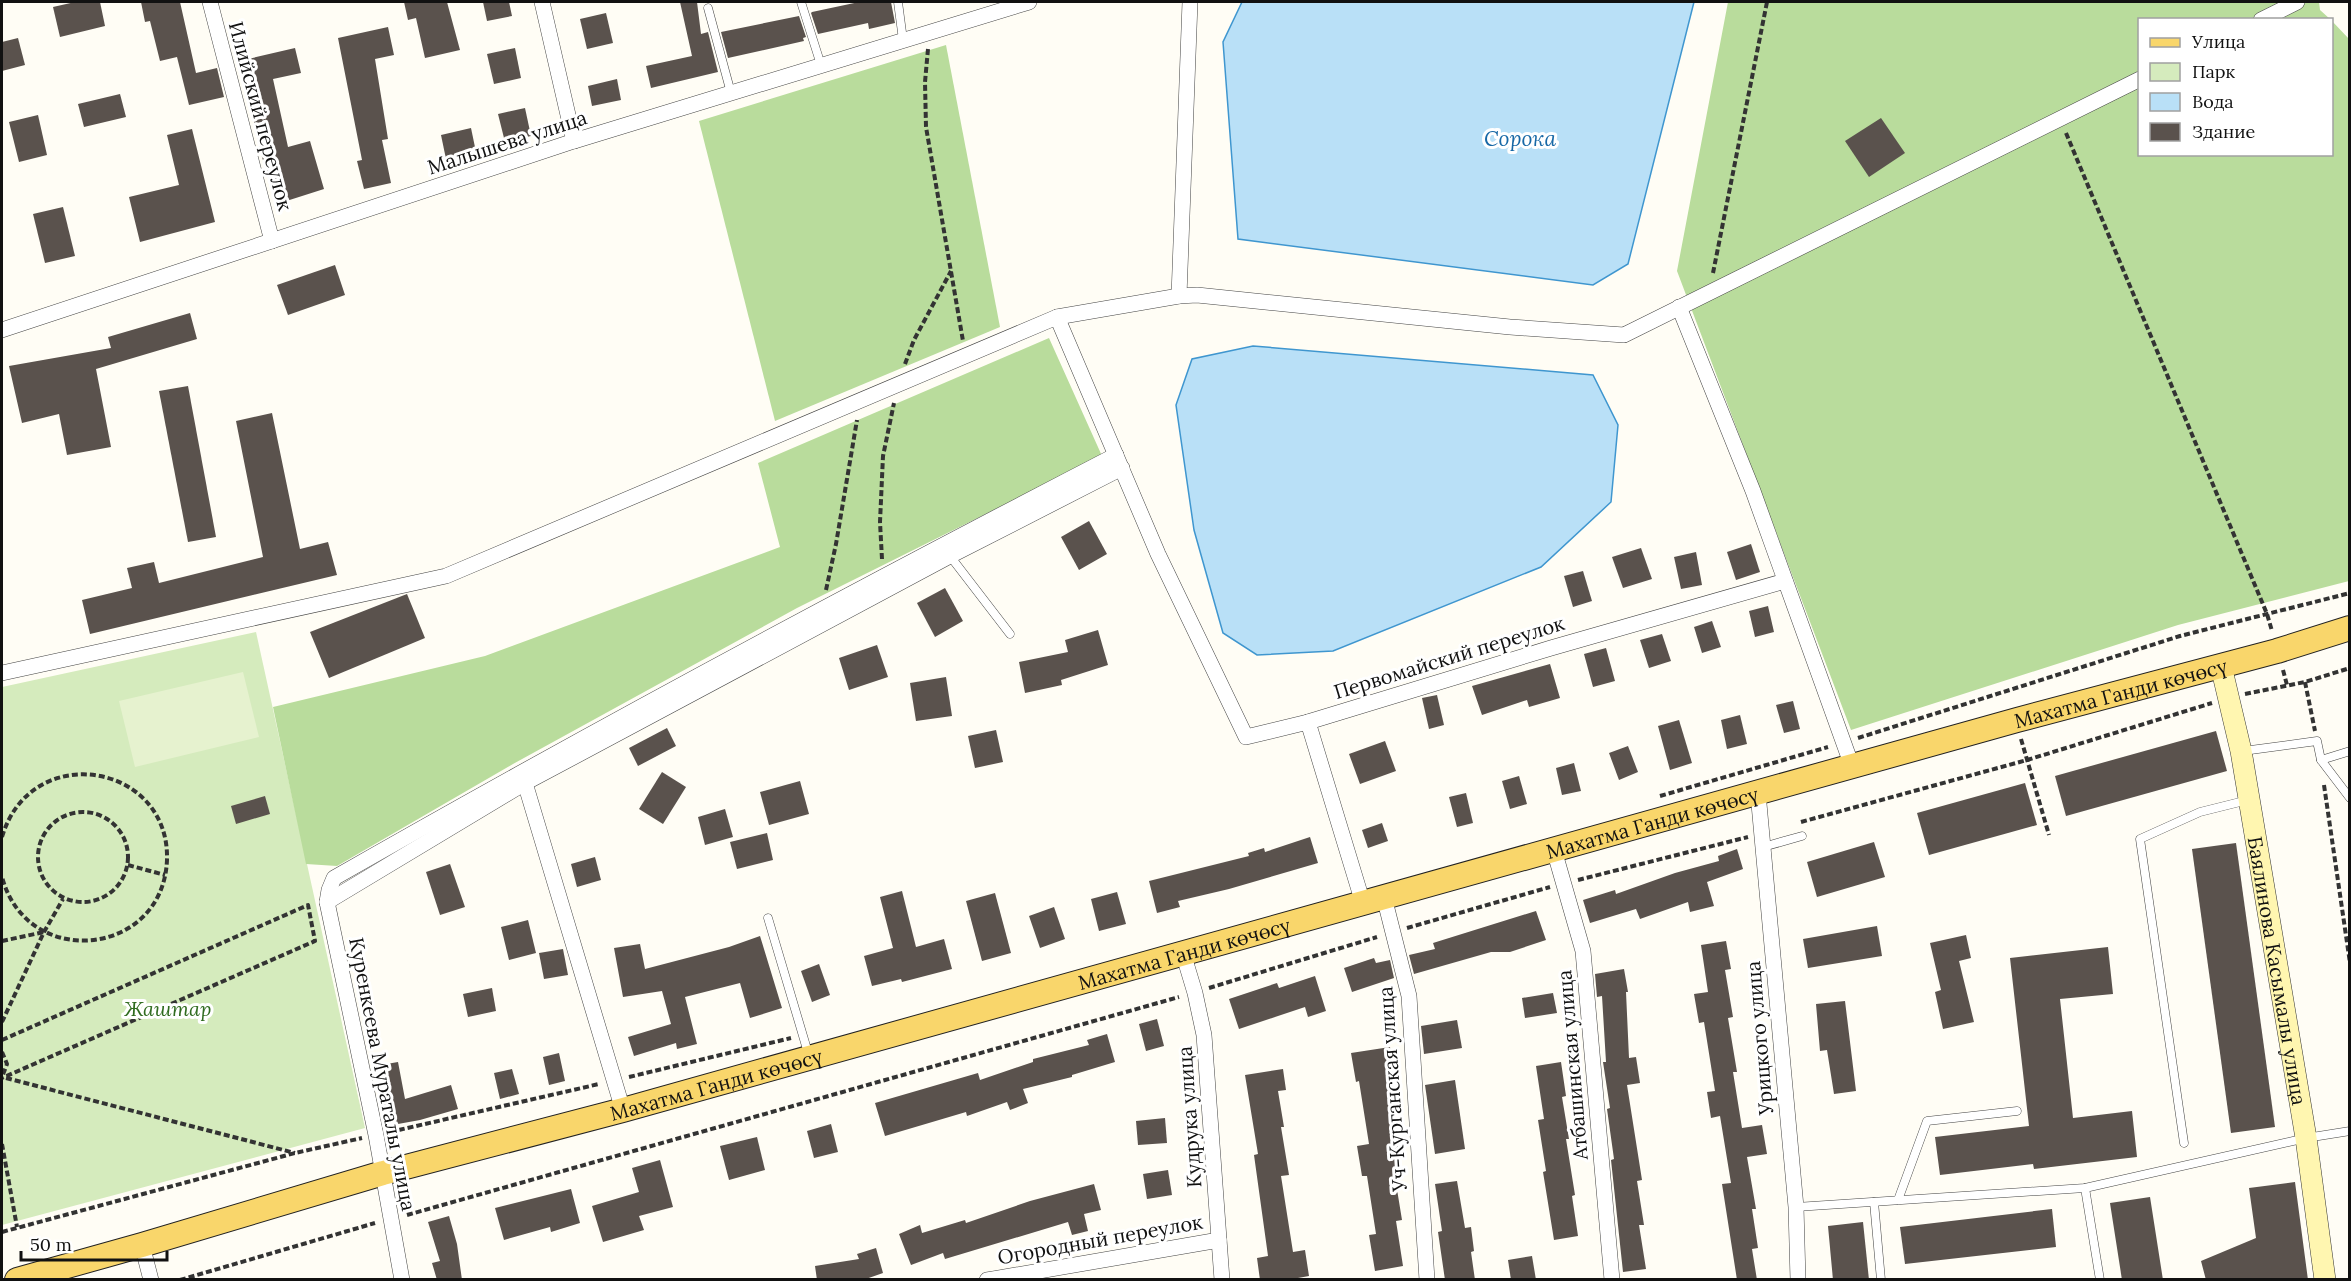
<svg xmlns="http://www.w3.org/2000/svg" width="2351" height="1281" viewBox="0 0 2351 1281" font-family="Lora,serif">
<rect width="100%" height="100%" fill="#fffdf5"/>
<!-- green -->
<path fill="#d5ebbd" d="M256,632l109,496 -363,97v-538z"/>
<!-- forest -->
<g fill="#b9dc9c">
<path d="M1728,2h591l1,8 10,9 -190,1v134h192v-133l17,18v542l-171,44 -327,105 -174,-459z"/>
<path d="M946,45l54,282 -225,94 -76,-300z"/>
<path d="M1049,338l53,118 -305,152 -284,156 -176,102 -31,-2 -33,-157 212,-51 295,-109 -22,-84z"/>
</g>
<!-- pitch -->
<path fill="#e6f2cf" d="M243,672l16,65 -124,30 -16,-66z"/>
<!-- water -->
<g fill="#b9e0f7" stroke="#3f96cf" stroke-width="1.5">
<path d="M1242,2h452l-66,262 -35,21 -355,-46 -15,-197z"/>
<path d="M1253,346l340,29 25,50 -7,77 -70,65 -208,84 -76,4 -34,-22 -29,-103 -18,-125 16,-46z"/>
</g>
<!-- building -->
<g fill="#5a524d">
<path d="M75,2h25l5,24 -45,11 -7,-30z"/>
<path d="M141,2h39l16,71 21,-5 7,29 -35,8 -12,-48 -17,4 -10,-40 -5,1z"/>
<path d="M404,2h43l13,48 -35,8 -9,-40 -8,2z"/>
<path d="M483,2h26l3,14 -25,5z"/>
<path d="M680,2h17l4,32 7,-2 10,40 -67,16 -5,-22 46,-10z"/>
<path d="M859,2h32l4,21 -26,6 -1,-6 -50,11 -7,-21 1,-1z"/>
<path d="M606,13l7,30 -26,6 -7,-30z"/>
<path d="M799,16l7,21 -3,1 1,3 -76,17 -7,-26z"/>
<path d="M388,27l6,28 -19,4 13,80 -6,1 9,43 -27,6 -7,-28 5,-1 -24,-122z"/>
<path d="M18,38l7,27 -23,6v-29z"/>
<path d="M295,48l6,25 -28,6 15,68 22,-6 14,48 -47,15 -16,-50 -10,-46 8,-1 -11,-48z"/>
<path d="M515,48l6,30 -27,6 -7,-30z"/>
<path d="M617,79l4,21 -29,6 -4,-20z"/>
<path d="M120,94l6,23 -42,10 -6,-23z"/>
<path d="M525,108l6,28 -26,6 -7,-28z"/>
<path d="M38,115l9,40 -28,7 -10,-40z"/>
<path d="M1881,118l24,35 -36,24 -24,-36z"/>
<path d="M471,128l5,24 -30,7 -5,-24z"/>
<path d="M192,129l23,93 -75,20 -11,-45 50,-12 -12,-50z"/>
<path d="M63,207l12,49 -30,7 -12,-49z"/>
<path d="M335,265l10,30 -57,20 -11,-30z"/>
<path d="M190,313l7,26 -101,30 15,78 -44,8 -8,-41 -37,9 -13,-57 102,-18 -3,-11z"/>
<path d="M188,386l28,151 -28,5 -29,-151z"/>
<path d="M272,413l28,136 28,-7 9,33 -247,59 -8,-34 50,-12 -5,-20 27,-6 5,21 104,-26 -27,-136z"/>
<path d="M1089,521l18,33 -28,16 -18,-33z"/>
<path d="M1751,544l9,28 -24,8 -9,-28z"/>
<path d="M1641,548l11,31 -29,9 -11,-31z"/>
<path d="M1696,552l6,33 -21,4 -7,-32z"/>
<path d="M1583,571l9,30 -19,6 -9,-31z"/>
<path d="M945,588l18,33 -28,16 -18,-34z"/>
<path d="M407,594l18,44 -96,40 -19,-46z"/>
<path d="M1768,606l6,26 -19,5 -6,-26z"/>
<path d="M1712,621l9,26 -19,6 -8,-26z"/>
<path d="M1098,630l10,35 -47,15 1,5 -37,8 -6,-31 49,-10 -3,-12z"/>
<path d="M1662,634l9,27 -22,7 -9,-28z"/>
<path d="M877,645l11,32 -39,13 -10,-32z"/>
<path d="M1606,648l9,33 -22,6 -9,-33z"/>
<path d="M1550,664l10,34 -31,9 -2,-7 -45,15 -10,-29z"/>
<path d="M946,677l6,39 -36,5 -6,-38z"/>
<path d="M1437,695l7,30 -15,4 -7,-31z"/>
<path d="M1793,701l7,28 -16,4 -8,-28z"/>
<path d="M1740,715l7,29 -20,5 -6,-29z"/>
<path d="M1679,720l13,43 -22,7 -12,-44z"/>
<path d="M667,728l9,18 -38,20 -9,-18z"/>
<path d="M996,730l7,32 -28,6 -7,-32z"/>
<path d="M2216,731l11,40 -161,45 -11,-40z"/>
<path d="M1385,741l11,30 -36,13 -11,-30z"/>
<path d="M1628,746l10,26 -19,8 -10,-27z"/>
<path d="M1574,763l7,28 -19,4 -6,-27z"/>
<path d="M662,772l24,15 -23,37 -24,-15z"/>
<path d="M1519,776l8,28 -17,5 -8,-28z"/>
<path d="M800,781l9,33 -40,11 -9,-33z"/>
<path d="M2025,783l12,42 -108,30 -12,-42z"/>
<path d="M1466,793l7,30 -16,4 -8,-30z"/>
<path d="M265,796l5,18 -34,10 -5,-18z"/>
<path d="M725,809l8,28 -28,8 -7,-28z"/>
<path d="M1382,823l6,18 -20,7 -6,-18z"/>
<path d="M767,833l6,27 -36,9 -7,-27z"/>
<path d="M1310,837l8,26 -89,26 -51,12 2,6 -23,6 -8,-32 100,-25 -1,-3 16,-5 1,4z"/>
<path d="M1874,842l11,35 -68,20 -10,-35z"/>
<path d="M2236,843l39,284 -44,6 -39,-284z"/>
<path d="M1737,849l6,20 -36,13 7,24 -24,6 -2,-10 -48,17 -4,-10 -46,14 -7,-23 32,-10 1,4 59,-21 44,-12 -1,-5z"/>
<path d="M595,857l6,23 -24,7 -6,-23z"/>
<path d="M450,864l15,43 -25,8 -14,-43z"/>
<path d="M902,891l14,56 28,-8 8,30 -50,13 -1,-3 -29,7 -8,-30 29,-8 -13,-51z"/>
<path d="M1117,892l9,32 -27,7 -8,-32z"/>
<path d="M995,893l16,60 -29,8 -16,-60z"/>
<path d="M1054,907l11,32 -25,9 -11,-32z"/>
<path d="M1536,911l10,29 -36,12h-19l-77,22 -5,-19 26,-6 -2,-6z"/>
<path d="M528,920l8,33 -27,7 -8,-33z"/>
<path d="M1877,926l5,30 -74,12 -5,-29z"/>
<path d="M1966,935l5,23 -12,3 15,61 -31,7 -8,-37 6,-2 -11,-47z"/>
<path d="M760,936l22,72 -32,10 -10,-35 -55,14 12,47 -20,5 -1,-6 -42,13 -6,-19 43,-13 -9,-33 -39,6 -9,-49 26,-4 5,25 84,-22z"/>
<path d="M1726,941l5,28 -6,1 8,47 -5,1 9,54h-4l9,56 20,-3 5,29 -20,3 9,52h-4l6,39 -6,1 5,31h-20l-15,-96 9,-1 -11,-67 -9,2 -4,-26 8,-1 -11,-69 -5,1 -5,-29 14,-2 -7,-47z"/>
<path d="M2108,947l5,47 -53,5 13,119 59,-7 5,46 -103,12 -1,-5 -93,11 -5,-38 94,-11 -19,-168z"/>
<path d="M563,949l5,26 -24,4 -5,-26z"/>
<path d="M1374,958l2,5 14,-3 4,18 -42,14 -8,-24z"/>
<path d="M819,964l11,31 -18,7 -11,-31z"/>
<path d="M1624,969l4,23h-2l3,66 7,-1 4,26 -13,2 15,95 -5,1 7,44h-5l7,44 -23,3 -12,-112 3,-1 -7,-50 3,-1 -7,-46h3l-4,-66 -5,1 -2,-23z"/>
<path d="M1315,976l11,35 -18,6 -3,-10 -66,22 -10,-30 48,-16 2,5z"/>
<path d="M492,988l4,23 -28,6 -5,-23z"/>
<path d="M1553,993l4,20 -32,5 -3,-20z"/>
<path d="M1845,1001l11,90 -22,3 -7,-44 -7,1 -4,-47z"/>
<path d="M1157,1019l7,27 -18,5 -7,-27z"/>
<path d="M1457,1020l5,28 -38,6 -3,-28z"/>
<path d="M1107,1034l8,28 -43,13v2l-49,12 5,14 -18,7 -3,-8 -40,14 -1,-4 -81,24 -10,-33 103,-30 2,7 53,-18v-3l56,-14 -2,-5z"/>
<path d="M1390,1047l4,29 -8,1 16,93 -8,1 8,49 -6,1 7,45 -28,5 -6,-36 7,-1 -9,-58h-5l-5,-30 12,-2 -10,-63 -3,1 -5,-29z"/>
<path d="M559,1053l6,28 -16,4 -6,-28z"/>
<path d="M398,1062l7,37 46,-14 7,24 -38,11 -33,6 -12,-60z"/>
<path d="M1561,1062l5,34 -4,1 7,42h-3l9,56 -3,1 6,40 -24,4 -11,-68 3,-1 -8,-51 6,-1 -8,-53z"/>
<path d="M512,1069l7,25 -19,5 -6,-26z"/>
<path d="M1283,1069l3,21 -8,1 6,36h-3l8,48 -8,1 12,76 12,-2 4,26 -22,4h-27l-3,-22 11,-2 -14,-101 4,-1 -13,-79z"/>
<path d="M1455,1080l10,69 -30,5 -10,-69z"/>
<path d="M1165,1118l2,25 -29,2 -2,-24z"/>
<path d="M831,1124l7,28 -24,6 -7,-27z"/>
<path d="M757,1137l8,33 -36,10 -9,-34z"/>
<path d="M660,1160l13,47 -34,9 5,14 -41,12 -11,-36 47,-14 -7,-24z"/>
<path d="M1168,1170l4,25 -25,4 -4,-25z"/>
<path d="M1457,1181l8,47 6,-1 3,24 -3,1 4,28h-30l-7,-48 4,-1 -7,-47z"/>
<path d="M2295,1182l13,98h-102l-5,-19 55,-23 -7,-50z"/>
<path d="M1094,1184l7,26 -17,4 4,17 -16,4 -4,-13 -123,37 -2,-6 -32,12 -12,-31 21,-9 2,8 43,-13 1,3 64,-22z"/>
<path d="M571,1189l9,34 -29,9 -1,-5 -46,13 -9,-32z"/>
<path d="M2150,1197l13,83h-41l-12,-77z"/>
<path d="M2052,1209l4,38 -151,17 -5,-37z"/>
<path d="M449,1216l8,28 5,36h-25l-5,-17 8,-2 -12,-39z"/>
<path d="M1863,1222l6,58h-36l-5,-54z"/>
<path d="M876,1248l7,25 -20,7h-46l-2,-14 44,-7 -2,-5z"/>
<path d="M1532,1256l4,24h-25l-3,-20z"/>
</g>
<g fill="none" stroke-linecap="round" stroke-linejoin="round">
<defs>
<g id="lane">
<path d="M801,2l20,63"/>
<path d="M898,2l5,38"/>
<path d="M708,8l23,85"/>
<path d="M950,556l60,78"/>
<path d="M2243,751l74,-10 4,19 29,38"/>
<path d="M2321,760l29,-9"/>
<path d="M1763,847l39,-11"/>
<path d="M768,918l41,138"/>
<path d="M2184,1143l-44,-304 60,-27 48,-12"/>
<path d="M2085,1188l15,92"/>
<path d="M1898,1200l29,-79 90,-10"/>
<path d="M1874,1202l7,78"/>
<path d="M1796,1207l289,-19 221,-50 44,-7"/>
</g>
<g id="street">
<path d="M210,2l62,239"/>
<path d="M542,2l32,139"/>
<path d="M2261,20l36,-18"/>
<path d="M1179,296l11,-294"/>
<path d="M1679,307l74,184 99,275"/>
<path d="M1057,317l101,237 88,183 62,-15"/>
<path d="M2,330l572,-189 455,-139"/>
<path d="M2,673l444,-97 611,-259 122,-21 18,-1 313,32 114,8 516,-256"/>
<path d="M525,783l98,327"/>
<path d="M1758,793l38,414 2,73"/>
<path d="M1554,850l29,101 29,329"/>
<path d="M1384,897l25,99 18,284"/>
<path d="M327,902l198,-119 425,-227 172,-88"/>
<path d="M1363,903l-55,-181 243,-74 234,-67"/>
<path d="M1183,953l12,40 9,42 18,245"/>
<path d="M142,1245l9,35"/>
<path d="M402,1280l-26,-145 -49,-233 2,-12 5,-12c257,-147 519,-287 782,-423"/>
<path d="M987,1280l232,-40"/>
</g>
<g id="secondary">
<path id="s1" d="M2221,666l20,85 65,387 19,142"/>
</g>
<g id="primary">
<path id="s2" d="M17,1280l125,-35 241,-72 240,-63 1394,-390 260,-69 73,-23"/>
</g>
</defs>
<!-- lane casing -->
<use href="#lane" stroke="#444" stroke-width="9"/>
<!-- street casing -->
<use href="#street" stroke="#444" stroke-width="16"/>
<!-- secondary casing -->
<use href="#secondary" stroke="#333" stroke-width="22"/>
<!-- primary casing -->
<use href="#primary" stroke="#222" stroke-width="26"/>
<!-- path -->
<g stroke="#333" stroke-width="4" stroke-dasharray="6 3" stroke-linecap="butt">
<path d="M928,49l-3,33 1,45 37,214"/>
<path d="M2066,133l201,481 5,17"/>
<path d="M1713,273l54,-271"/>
<path d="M905,364l9,-24 37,-69"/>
<path d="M882,559l-2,-37 3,-66 11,-53"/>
<path d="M826,590l10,-46 21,-124"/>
<path d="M2283,670l4,15"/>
<path d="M2305,682l10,49"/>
<path d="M2245,694l60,-12 45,-14"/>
<path d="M1858,738l322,-102 170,-43"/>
<path d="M2021,739l28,96"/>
<path d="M2324,785l26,178"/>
<path d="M1660,796l168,-49"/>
<circle cx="83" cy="857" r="45"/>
<path d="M1801,822l226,-62 185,-57"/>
<path d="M2,837c29,-98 168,-74 165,23 -4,97 -140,111 -165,17"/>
<path d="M128,865l37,10"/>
<path d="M1578,880l170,-43"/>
<path d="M1407,928l143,-41"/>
<path d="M2,941l42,-9"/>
<path d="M1209,988l168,-51"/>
<path d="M2,1022l42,-90 19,-33"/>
<path d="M2,1040l306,-135 7,36 -313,137"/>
<path d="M2,1052l5,12 -5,13"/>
<path d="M629,1077l162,-39"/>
<path d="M6,1078l289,75"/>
<path d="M390,1132l209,-48"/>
<path d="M2,1144l15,83"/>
<path d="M407,1215l772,-218"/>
<path d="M2,1232l293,-79 67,-15"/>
<path d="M180,1280l195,-57"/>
</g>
<!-- lane -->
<use href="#lane" stroke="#fff" stroke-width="8"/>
<!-- street -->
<use href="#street" stroke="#fff" stroke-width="15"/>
<!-- secondary -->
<use href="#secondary" stroke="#fff6b0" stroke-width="21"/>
<!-- primary -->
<use href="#primary" stroke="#f9d66b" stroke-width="24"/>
</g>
<g text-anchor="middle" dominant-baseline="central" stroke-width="6" stroke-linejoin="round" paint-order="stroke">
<!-- street labels -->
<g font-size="20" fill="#111" stroke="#fff">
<text transform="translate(261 116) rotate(75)">Илийский переулок</text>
<text transform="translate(507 142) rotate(-18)">Малышева улица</text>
<text transform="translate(1449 657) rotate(-17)">Первомайский переулок</text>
<text stroke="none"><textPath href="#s2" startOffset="2184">Махатма Ганди көчөсү</textPath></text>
<text stroke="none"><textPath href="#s2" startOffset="1698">Махатма Ганди көчөсү</textPath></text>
<text stroke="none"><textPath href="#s2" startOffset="1212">Махатма Ганди көчөсү</textPath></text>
<text stroke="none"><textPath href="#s1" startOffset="310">Баялинова Касымалы улица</textPath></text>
<text transform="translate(1759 1038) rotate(-95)">Урицкого улица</text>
<text transform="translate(1572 1065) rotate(-95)">Атбашинская улица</text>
<text transform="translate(383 1074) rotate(79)">Куренкеева Мураталы улица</text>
<text stroke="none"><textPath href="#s2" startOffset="726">Махатма Ганди көчөсү</textPath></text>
<text transform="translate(1392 1089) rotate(-94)">Уч-Курганская улица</text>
<text transform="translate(1189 1117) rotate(-94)">Кудрука улица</text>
<text transform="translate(1100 1239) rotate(-10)">Огородный переулок</text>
</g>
<!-- park labels -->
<g font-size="20" font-style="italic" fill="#2f6b1f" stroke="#fff">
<text x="168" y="1008">Жаштар</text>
</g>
<!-- water labels -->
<g font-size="21" font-style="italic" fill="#1768a6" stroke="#fff">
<text x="1520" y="138">Сорока</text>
</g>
</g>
<!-- border -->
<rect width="2351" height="1281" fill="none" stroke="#111111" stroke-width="6"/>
<!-- legend -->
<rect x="2138" y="18" width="195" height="138" fill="#ffffff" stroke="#a0a0a0" stroke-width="1.5"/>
<rect x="2150" y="38" width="30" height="9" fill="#f9d66b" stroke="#a0a0a0" stroke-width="1.5"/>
<text x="2192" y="48" font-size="18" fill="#111111">Улица</text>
<rect x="2150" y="63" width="30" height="18" fill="#d5ebbd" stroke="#a0a0a0" stroke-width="1.5"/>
<text x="2192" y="78" font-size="18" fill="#111111">Парк</text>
<rect x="2150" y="93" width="30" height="18" fill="#b9e0f7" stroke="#a0a0a0" stroke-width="1.5"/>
<text x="2192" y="108" font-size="18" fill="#111111">Вода</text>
<rect x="2150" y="123" width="30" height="18" fill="#5a524d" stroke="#a0a0a0" stroke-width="1.5"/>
<text x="2192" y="138" font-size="18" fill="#111111">Здание</text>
<!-- scale -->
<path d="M21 1251v9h146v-9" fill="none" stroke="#111111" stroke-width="3"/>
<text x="30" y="1251" font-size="18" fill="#111111" stroke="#ffffff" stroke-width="4.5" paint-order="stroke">50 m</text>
</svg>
